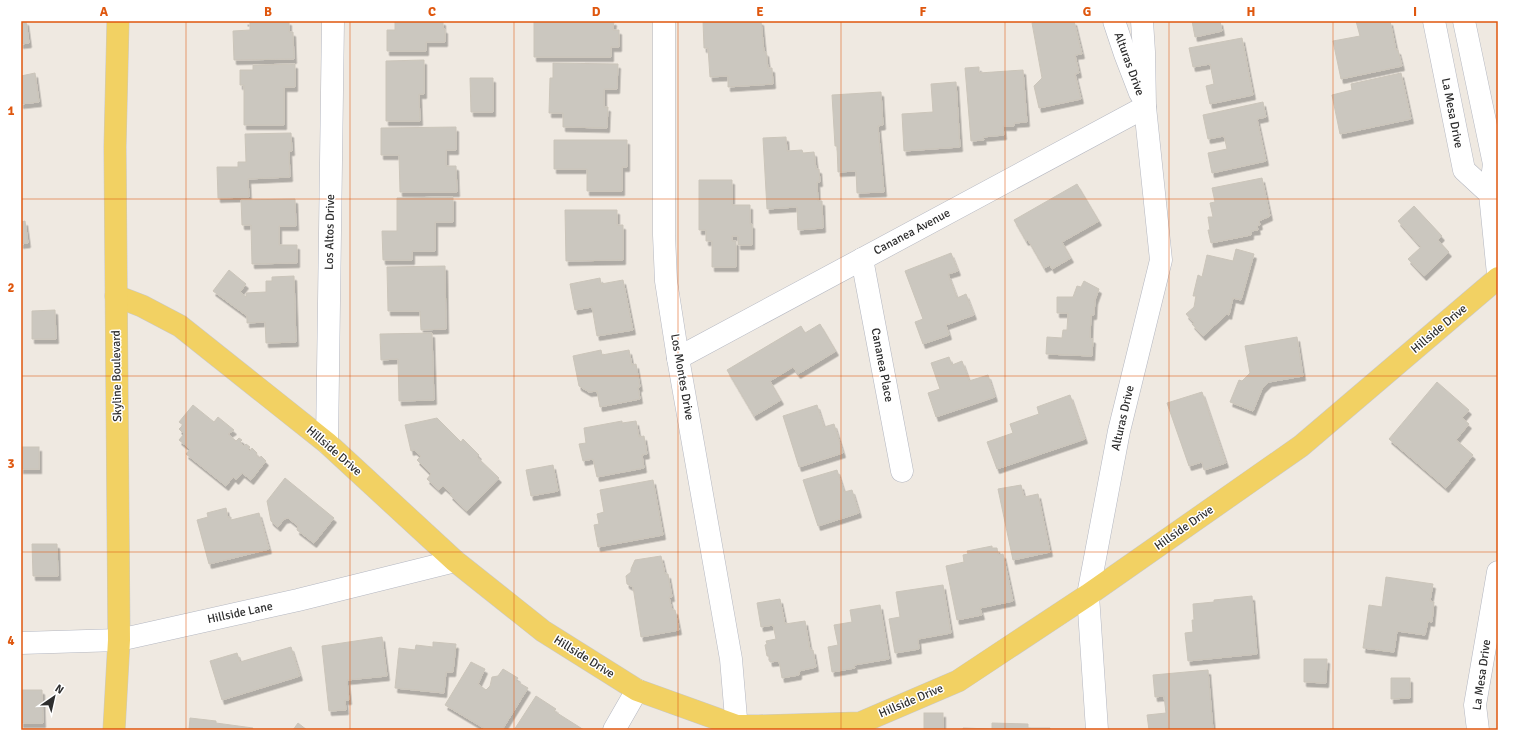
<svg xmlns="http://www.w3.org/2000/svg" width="1519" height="751" viewBox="0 0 1519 751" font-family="Signika,sans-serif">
<defs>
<filter id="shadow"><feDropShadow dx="2.5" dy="4.5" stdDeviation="0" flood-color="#0004"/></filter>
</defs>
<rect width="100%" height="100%" fill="#efe9e1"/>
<!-- building -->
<g fill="#cbc7bf" stroke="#cbc5ba" filter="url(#shadow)">
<path d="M21,21h5l3,22 -8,1z"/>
<path d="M245,21h44v11h4l1,27 -60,1 -1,-29 17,-1v-8z"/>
<path d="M395,21h48v8h2v13h-19v9h-39v-21h8z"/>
<path d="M534,21h80l-1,9h6v17h-8v10h-77z"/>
<path d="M703,21h58l3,31h2l2,16h4l1,16 -45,3v-11l-18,1 -2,-29h-4z"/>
<path d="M1043,21h31l8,33 -7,1 4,18 -4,1 6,25 -42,9 -5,-22 8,-8 -10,-55z"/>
<path d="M1192,21h28l2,10 -27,6z"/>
<path d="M1356,21h34l6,29h2l4,16 -61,13 -8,-38 27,-5z"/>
<path d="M1242,38l11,57 -43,9 -4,-18 8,-2 -4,-20 -17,3 -4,-19z"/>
<path d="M424,60v34h-5l1,27h-34v-60z"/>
<path d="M553,63l65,1 -1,25h-13v18h4l-1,21 -44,-1v-14h-14l1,-35h3z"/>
<path d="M295,64v23h-11v38h-40v-40h-4v-15h13v-5z"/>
<path d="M979,67v6l44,-3 4,52 -13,1v3h-11l1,9 -21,2 1,3 -13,1 -6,-73z"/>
<path d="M35,73l4,29 -18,2v-28z"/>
<path d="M1401,73l10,46 -71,15 -8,-39 20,-5 -1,-6z"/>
<path d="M470,78h23v34h-22z"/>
<path d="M956,82l4,65 -56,4 -2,-37 31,-2 -2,-28z"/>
<path d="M881,92l2,33 -5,1 6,66 -27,1 -1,-22 -18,1 -1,-26h-2l-3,-51z"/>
<path d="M1263,102l3,15 -9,2 9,42 -54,12 -4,-20 19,-4 -3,-13 -16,3 -5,-24z"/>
<path d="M456,127v23h-10v16h10l1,26h-57l-1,-37h-18v-27z"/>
<path d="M291,133l1,18h-3l1,26 -42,2 1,18 -31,1 -1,-31h21v-5h8l-1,-28z"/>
<path d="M786,137l1,14 15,-1 1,3 11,-1 2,17h3l1,13h-3l1,19h4l1,27 -25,2 -1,-23 -30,2 -4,-71z"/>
<path d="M554,140h73v27h-5v24h-35v-22h-33z"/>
<path d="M1262,178l8,38 -11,5 1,4 -3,1 1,4 -7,1v4l-40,8 -3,-13h2l-2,-13h5l-3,-14 5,-1 -3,-14z"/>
<path d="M699,180h33v25h18v19h2v21h-14v-9h-6v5h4v26h-24v-26h-6v-11h-7z"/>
<path d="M1077,184l22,37 -37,21 9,16 -19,11 -2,-4 -6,3 -16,-28 -2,1 -12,-21z"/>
<path d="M453,197v25h-18v29h-23v9h-29l-1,-29h15v-33z"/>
<path d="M295,199l1,27h-17v19h18v18l-45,1 -1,-39h-9l-1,-25z"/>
<path d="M1414,206l28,30 -4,4 11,12 -25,24 -16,-17 13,-12 -23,-26z"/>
<path d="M565,210h52v15h6v35l-57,1z"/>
<path d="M25,221l3,22 -7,1v-22z"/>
<path d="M1236,249l18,5 -13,46 -8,-2 -4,17 -2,-1 -24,22 -11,-12 2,-1 -8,-9 8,-7 2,-11h-3l5,-21 4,2 5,-22 26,6z"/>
<path d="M951,253l7,18 -10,3 9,24 9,-4 8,21 -28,10 3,10 -26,9 -8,-22 8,-3 -18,-48z"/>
<path d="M445,266l1,63 -25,1 -1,-19h-32l-1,-44z"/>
<path d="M229,270l17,14 -6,8 6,5v-4l20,-1v-11h6v-4l22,-1 2,66 -30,1 -1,-21 -18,1v-7l-34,-25z"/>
<path d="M600,278l1,6 22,-4 10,50 -36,6 -5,-29 -17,3 -5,-26z"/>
<path d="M1084,281l15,8 -4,11 -1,15h-3l-1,23 3,1 -1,17 -46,-2 1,-17 15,1 1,-8h4l1,-17h-11v-16h16l4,-11 4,1z"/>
<path d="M55,310l1,29h-24v-28z"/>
<path d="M820,324l16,27 -38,23 -5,-7 -23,14 11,19 -27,16 -27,-46 74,-44 4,7z"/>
<path d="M432,333l2,67 -35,1 -1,-42 -17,1 -1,-26z"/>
<path d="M1297,337l6,39 -34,6 -7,7 -9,22 -23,-9 9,-22 3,1 8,-8 -5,-27z"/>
<path d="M601,350l1,5 27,-5 3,15 4,-1 4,23h-2l2,12 -40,8 -3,-16 -8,1 -10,-6 -6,-30z"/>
<path d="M949,357l3,8 10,-4 7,20 19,-6 7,22 -59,20 -8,-24 12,-4 -9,-26z"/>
<path d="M1437,382l32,28 -7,8 7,6 -13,16 17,15 -27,33 -57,-49z"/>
<path d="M1202,392l24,71 -22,7 -2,-8 -13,4 -22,-63z"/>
<path d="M1070,395l15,44 -88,30 -10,-27 26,-9 -3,-9 29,-10 -2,-7z"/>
<path d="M193,405l21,17 4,-5 16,13 -6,4 8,7 3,-3 3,2 -2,2 4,4 2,-2 4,3 -2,2 2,2 2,-3 5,5 -1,2 4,3 1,-2 5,5 -15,19 -9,-7 -6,7 -3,-3 -7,9 -40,-32 4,-5 -11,-9 5,-6 -5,-5 4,-4 -4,-3z"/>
<path d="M817,405l7,22 10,-3 9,29 -44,14 -16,-51z"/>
<path d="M437,418l24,24 2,-3 16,16 -2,2 22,21 -32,33 -17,-16 2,-1 -9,-8 -4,4 -12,-11 4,-5 -14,-14 4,-4 -7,-6 -3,1 -6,-26z"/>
<path d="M622,421v2l14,-2 3,16 5,-1 3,18 -5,1 2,13 -47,9 -4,-18 -10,2 -4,-17 7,-1 -2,-15z"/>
<rect x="21" y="447" width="18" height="22"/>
<path d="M553,465l5,26 -27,5 -5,-26z"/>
<path d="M837,470l7,22 8,-2 7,23 -41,13 -15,-46z"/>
<path d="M285,478l49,40 -20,25 -17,-13 1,-4 -10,-8 -4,1 -6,8 -7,-6 -4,-20z"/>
<path d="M653,480l10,55 -65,12 -4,-22 5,-1 -2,-10 7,-2 -4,-22z"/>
<path d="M1021,485l3,12 14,-3 12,58 -37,8 -15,-71z"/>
<path d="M226,508l2,10 3,-1v3l28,-7 10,36 -60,15 -12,-44 11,-3 -1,-4z"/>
<path d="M32,544h25l1,32h-25z"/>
<path d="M992,546v2h5l1,7 5,-1 10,47 -33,7 2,7 -25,5 -11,-54 18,-4 -1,-7 5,-1 -1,-3z"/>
<path d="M661,556l4,18h3l4,23h-3l3,13h3l4,20 -38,7 -8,-50 -6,-3 -1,-8 5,-4v-3l4,-9z"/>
<path d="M1386,577l47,7 -3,17 4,1 -2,20 -4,-1 -3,14 -28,-4 -3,21 -31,-4 6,-43 13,2z"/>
<path d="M943,585l8,48 -33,6 1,10 -24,4 -6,-34 11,-2 -4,-25z"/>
<path d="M1252,596l5,58 -69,7 -3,-28 8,-1 -1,-12h2l-1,-16 21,-2v-2z"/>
<path d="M780,599l5,25 20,-3 5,29h3l3,17 -17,4v4l-17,3 -3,-17 -9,1 -1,-6h-2l-2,-11 2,-1 -1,-3 10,-2 -3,-14 -12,2 -4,-24z"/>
<path d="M880,605l9,54 -35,6 1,3 -23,4 -4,-25 10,-2 -4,-20 18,-3 -2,-12z"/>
<path d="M382,637l5,39 -40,4 2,20h-4l1,10 -17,1 -7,-65z"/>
<path d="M433,642l23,2 -3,28h-7l-2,21 -49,-5 4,-40 16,2 1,-5 17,2z"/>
<path d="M291,647l9,29 -78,24 -12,-39 27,-8 3,9z"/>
<path d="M1304,659h23l-1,24 -22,-1z"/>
<path d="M471,662l14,7 -7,15 8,6 4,-4 2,-9 6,-1 5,-7 15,9 -2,3 12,7 -26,42h-15l-42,-25z"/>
<path d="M1208,670l5,60h-64l-2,-15 19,-2 -2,-17 -9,1 -2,-22z"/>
<path d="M1391,678h19v20l-19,1z"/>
<path d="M21,690h21l1,33h-22z"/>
<path d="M536,696l20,13 -2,2 30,19h-70z"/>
<rect x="924" y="713" width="19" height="17"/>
<path d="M190,718l26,3v2l37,5 -1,2h-63z"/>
<path d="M298,723l9,7h-14z"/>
<path d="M992,723l36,1v4h22v2h-87v-2l29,1z"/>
</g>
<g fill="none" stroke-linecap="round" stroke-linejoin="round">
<defs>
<g id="minor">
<path d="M664,21v214l2,46 12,77 53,301 6,71"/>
<path d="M1114,21l11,33 15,39"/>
<path d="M1434,21l30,149 26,24"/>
<path d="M1464,21l30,143 -4,30 8,80"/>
<path d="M862,259l40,212"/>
<path d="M678,358l467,-251"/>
<path d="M327,443l6,-422"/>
<path d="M21,643l98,-3 179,-40 157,-39"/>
<path d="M614,730l23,-40"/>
<path d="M1097,730l-9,-135 31,-164 42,-171 -16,-153 -1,-55 -2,-31"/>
<path d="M1478,730l-3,-25 23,-133"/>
</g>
<g id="major">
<path d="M116,296l26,10 38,20 147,117 128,118 88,70 94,59 100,36h22l101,-3 98,-42 130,-86 213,-149 197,-168"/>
<path d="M114,730l5,-90 -4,-493 3,-126"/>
</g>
</defs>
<!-- minor casing -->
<use href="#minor" stroke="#b4b7c1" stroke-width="23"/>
<!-- major casing -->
<use href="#major" stroke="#c9c9c9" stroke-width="23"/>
<!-- minor -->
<use href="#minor" stroke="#fff" stroke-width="22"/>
<!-- major -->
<use href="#major" stroke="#f2d163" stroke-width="22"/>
</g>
<!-- grid -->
<path fill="none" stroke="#df570e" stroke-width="1" stroke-opacity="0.55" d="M186,21v709M350,21v709M514,21v709M678,21v709M841,21v709M1005,21v709M1169,21v709M1333,21v709M21,199h1477M21,376h1477M21,552h1477"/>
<g text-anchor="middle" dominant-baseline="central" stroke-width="3" stroke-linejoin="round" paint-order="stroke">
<!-- street labels -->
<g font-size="12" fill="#2e2e2e" stroke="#fff">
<text transform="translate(1129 64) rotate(70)">Alturas Drive</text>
<text transform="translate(1452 113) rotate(79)">La Mesa Drive</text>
<text transform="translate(330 232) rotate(-89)">Los Altos Drive</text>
<text transform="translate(912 232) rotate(-28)">Cananea Avenue</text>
<text transform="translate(1439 329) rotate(-40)">Hillside Drive</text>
<text transform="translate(882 365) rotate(79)">Cananea Place</text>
<text transform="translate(117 376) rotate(-91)">Skyline Boulevard</text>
<text transform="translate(682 377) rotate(80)">Los Montes Drive</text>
<text transform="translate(1123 418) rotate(-77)">Alturas Drive</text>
<text transform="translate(334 451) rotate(41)">Hillside Drive</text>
<text transform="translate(1184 528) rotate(-35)">Hillside Drive</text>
<text transform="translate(240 613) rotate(-12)">Hillside Lane</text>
<text transform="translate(584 657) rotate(32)">Hillside Drive</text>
<text transform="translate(1482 675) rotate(-82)">La Mesa Drive</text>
<text transform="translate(911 701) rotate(-23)">Hillside Drive</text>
</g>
</g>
<!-- border -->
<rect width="1519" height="751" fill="none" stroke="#ffffff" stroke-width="44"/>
<!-- north arrow -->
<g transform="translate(54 697) rotate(34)" stroke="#ffffff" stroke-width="3" paint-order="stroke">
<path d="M0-3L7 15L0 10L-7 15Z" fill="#2e2e2e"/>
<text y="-6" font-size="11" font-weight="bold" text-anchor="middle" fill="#2e2e2e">N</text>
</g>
<rect x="22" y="22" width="1475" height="707" fill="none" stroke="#df570e" stroke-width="1.5"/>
<g font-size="13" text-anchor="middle" font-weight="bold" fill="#df570e">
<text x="104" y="16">A</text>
<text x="268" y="16">B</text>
<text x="432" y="16">C</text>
<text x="596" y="16">D</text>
<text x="760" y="16">E</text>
<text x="923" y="16">F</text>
<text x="1087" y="16">G</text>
<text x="1251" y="16">H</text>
<text x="1415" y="16">I</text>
<text x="11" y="115">1</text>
<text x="11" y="292">2</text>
<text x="11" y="468">3</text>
<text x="11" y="645">4</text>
</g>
</svg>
